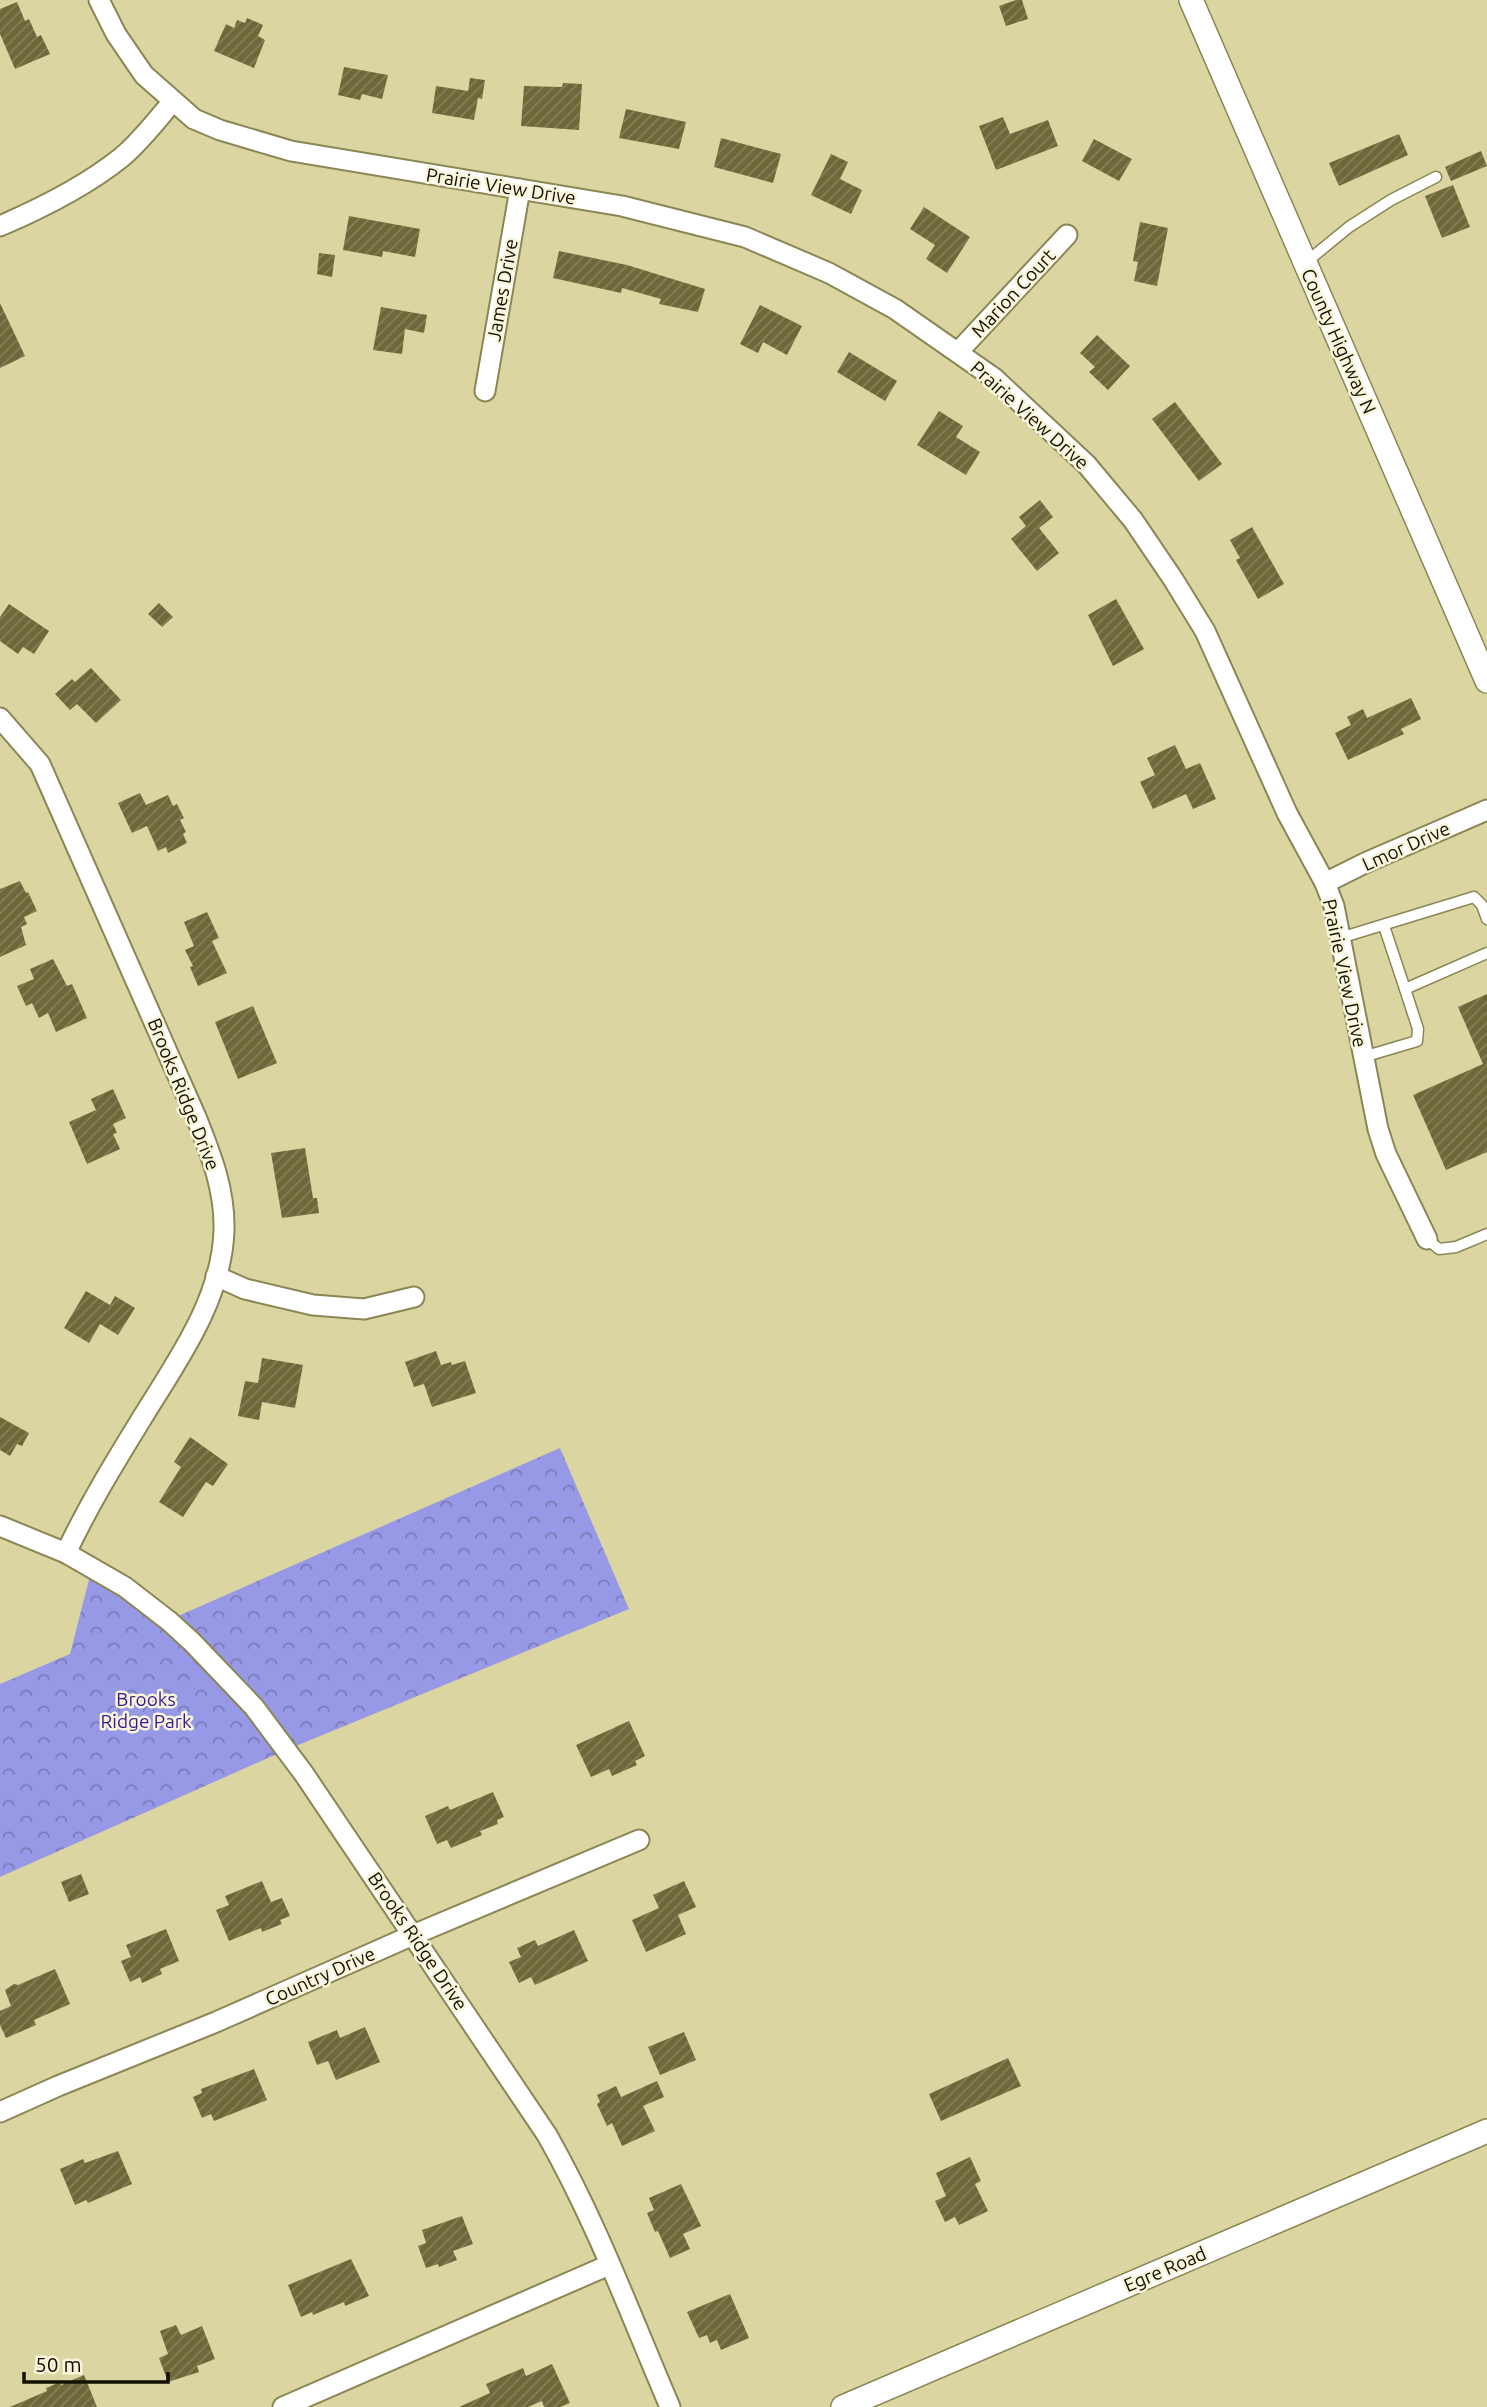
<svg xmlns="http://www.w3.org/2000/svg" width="1487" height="2407" viewBox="0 0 1487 2407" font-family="Ubuntu,sans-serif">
<defs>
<pattern id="park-crowns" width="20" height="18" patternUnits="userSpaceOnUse" patternTransform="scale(1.75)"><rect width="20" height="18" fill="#9798e6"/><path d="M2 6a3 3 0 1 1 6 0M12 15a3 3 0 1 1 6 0" fill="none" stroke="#7a7bb8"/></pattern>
<pattern id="building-hatch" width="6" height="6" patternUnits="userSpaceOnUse" patternTransform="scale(1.75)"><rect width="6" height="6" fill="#6e6838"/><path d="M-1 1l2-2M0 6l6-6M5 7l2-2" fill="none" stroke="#84805d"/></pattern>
</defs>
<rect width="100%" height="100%" fill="#dbd6a1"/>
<!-- park -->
<path fill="url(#park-crowns)" d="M560,1448l69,161 -343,141 -286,127v-193l70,-30 22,-86 77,52z"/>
<!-- building -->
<g fill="url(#building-hatch)">
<path d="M1016,0h6l6,19 -22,7 -7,-20z"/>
<path d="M17,2l8,19 4,-2 8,18 4,-2 9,19 -35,15 -15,-35v-25z"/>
<path d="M247,18l16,7 -5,11 7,4 -11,28 -40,-17 12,-27 8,4 3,-8 8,3z"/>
<path d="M344,67l44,8 -6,24 -20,-5 -2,6 -22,-5z"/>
<path d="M470,78l15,2 -3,19 -4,-1 -4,22 -42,-7 4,-27 32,5z"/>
<path d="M563,83l19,1 -3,46 -58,-4 3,-40 38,1z"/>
<path d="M626,109l60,13 -7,27 -60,-11z"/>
<path d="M1003,117l7,17 38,-14 10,26 -62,24 -17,-44z"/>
<path d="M1399,134l9,21 -69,31 -10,-23z"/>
<path d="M721,138l60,16 -8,29 -59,-16z"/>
<path d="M1094,139l38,20 -13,22 -37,-20z"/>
<path d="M1481,151l6,15 -36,15 -6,-14z"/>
<path d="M831,154l17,8 -8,17 22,11 -11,24 -40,-19z"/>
<path d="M1453,185l17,42 -28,11 -17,-42z"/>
<path d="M924,207l46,30 -23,36 -21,-14 9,-14 -25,-16z"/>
<path d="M349,216l71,13 -5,28 -32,-6 -1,6 -39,-7z"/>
<path d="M1140,222l28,6 -11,58 -23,-5 4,-19 -5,-1z"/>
<path d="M559,251l68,14 78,24 -7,23 -39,-8 2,-5 -39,-11 -1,5 -68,-15z"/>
<path d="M319,253l16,2 -3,22 -15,-3z"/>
<path d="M0,303l25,53 -25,12z"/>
<path d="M760,305l42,21 -15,29 -24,-13 -5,11 -18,-9z"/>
<path d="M381,307l46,8 -3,18 -19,-4 -3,25 -29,-4z"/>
<path d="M1097,335l33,31 -22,24 -19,-18 6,-5 -15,-14z"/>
<path d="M849,352l48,29 -12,20 -48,-29z"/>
<path d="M1175,402l47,62 -23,17 -47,-62z"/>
<path d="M939,411l24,15 -7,11 24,15 -14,23 -49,-30z"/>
<path d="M1040,500l13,17 -14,11 20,25 -22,18 -26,-32 15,-13 -7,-9z"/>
<path d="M1252,527l32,57 -26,15 -22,-39 4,-2 -10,-18z"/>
<path d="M1116,599l28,50 -31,17 -25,-51z"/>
<path d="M159,603l14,14 -11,10 -14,-13z"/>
<path d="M9,604l40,27 -15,23 -11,-7 -5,7 -18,-13v-24z"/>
<path d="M91,668l30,32 -25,23 -19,-19 -7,6 -15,-16 17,-15 3,3z"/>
<path d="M1411,698l10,21 -20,10 3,5 -56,26 -13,-27 16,-8 -4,-8 16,-8 4,9z"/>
<path d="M1175,745l11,24 14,-6 16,36 -23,10 -7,-15 -33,15 -13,-27 15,-7 -8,-17z"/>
<path d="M140,793l6,12 22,-10 5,11 4,-2 7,14 -4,2 6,12 -3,2 4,9 -19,10 -2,-6 -8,4 -11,-25 -15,7 -14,-30z"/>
<path d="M20,881l6,12 2,-1 9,19 -13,6 3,7 -6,3 5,18 -26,12v-68z"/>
<path d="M207,912l12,26 -7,3 15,32 -29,13 -8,-19 3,-1 -8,-16 9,-4 -10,-24z"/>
<path d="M53,959l14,27 5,-2 15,34 -31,14 -8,-19 -9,5 -7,-15 -6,3 -9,-20 17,-7 -4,-10z"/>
<path d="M1487,994v158l-41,18 -33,-75 70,-31 -25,-57z"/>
<path d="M253,1006l24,57 -39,16 -23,-57z"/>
<path d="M113,1089l13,29 -13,6 4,9 -4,1 7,15 -33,15 -18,-42 27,-12 -5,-11z"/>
<path d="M305,1148l8,50h4l2,15 -37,5 -11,-65z"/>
<path d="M86,1291l24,14 5,-9 20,12 -17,27 -18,-11 -11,19 -25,-15z"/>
<path d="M436,1351l5,14 10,-3 1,3 13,-4 11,32 -44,14 -8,-23 -10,3 -9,-25z"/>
<path d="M262,1358l41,7 -8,43 -33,-6 -3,18 -21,-4 7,-35 13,2z"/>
<path d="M0,1417l29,16 -7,13 -5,-2 -7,12 -10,-6z"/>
<path d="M190,1437l38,27 -15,22 -7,-4 -23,35 -24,-15 22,-35 -7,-5z"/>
<path d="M629,1721l16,35 -10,5 2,4 -25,11 -3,-7 -18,8 -15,-32z"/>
<path d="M493,1792l11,25 -7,3 1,4 -18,7 2,4 -31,13 -4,-8 -10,4 -12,-28 23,-10 2,4z"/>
<path d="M81,1874l8,20 -20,8 -8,-20z"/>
<path d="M262,1881l9,21 11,-4 8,18 -10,4 2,4 -20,8 -1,-4 -32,13 -13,-31 13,-5 -4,-9z"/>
<path d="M684,1881l12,26 -18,8 8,19 -40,18 -14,-32 27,-12 -6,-13z"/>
<path d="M166,1929l13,32 -19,8 2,5 -20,9 -2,-6 -10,5 -9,-21 10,-4 -5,-12z"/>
<path d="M574,1930l14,31 -53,24 -4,-8 -12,6 -10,-21 12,-5 -4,-9 18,-8 3,6z"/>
<path d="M55,1969l15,35 -36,16 2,5 -30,13 -6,-13v-14l11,-5 -6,-16 9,-6 4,1z"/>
<path d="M365,2027l15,35 -44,18 -8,-19 -11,4 -9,-23 29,-12 3,8z"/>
<path d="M684,2032l12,28 -36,15 -12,-28z"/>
<path d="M1008,2058l13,28 -80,35 -12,-27z"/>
<path d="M254,2069l13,31 -53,21 -3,-7 -9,4 -9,-21 9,-4 -1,-4z"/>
<path d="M657,2081l7,16 -21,9 12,25 -33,15 -10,-23 -5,3 -10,-22 3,-2 -3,-7 19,-9 5,11z"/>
<path d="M118,2151l14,33 -44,19 -2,-3 -11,5 -15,-36 23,-10 2,4z"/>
<path d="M970,2157l11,24 -6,3 13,27 -29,14 -4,-8 -10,5 -10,-21 11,-5 -10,-23z"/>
<path d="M681,2184l20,42 -18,8 7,15 -20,9 -12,-27 -3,1 -8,-19 7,-3 -5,-12z"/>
<path d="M462,2216l11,28 -20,7 4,9 -18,7 -1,-3 -12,4 -8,-22 8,-3 -4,-13z"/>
<path d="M351,2259l18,37 -24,10 -1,-4 -31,13 -1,-3 -11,5 -13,-32z"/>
<path d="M730,2294l19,44 -28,12 -4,-10 -7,3 -3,-8 -8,3 -12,-26z"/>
<path d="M176,2325l5,10 21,-9 13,33 -18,7 2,6 -31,10 -9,-24 9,-4 -8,-23z"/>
<path d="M552,2364l18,39 -10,4h-16l-2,-6 -14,6h-69l31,-14 -4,-9 37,-16 3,8z"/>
<path d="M84,2375l13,32h-87l37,-16 -1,-3 14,-6 1,3z"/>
</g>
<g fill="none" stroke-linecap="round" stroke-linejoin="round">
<defs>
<g id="service">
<path d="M1305,263l44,-36 42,-27 45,-23"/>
<path d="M1384,926l21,63"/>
<path d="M1340,938l134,-41 8,8 5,14"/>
<path d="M1363,1057l54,-16 1,-12 -13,-40 82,-36"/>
<path d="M1427,1239l12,10 17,-2 31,-13"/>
</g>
<g id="minor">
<path d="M99,0l17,34 28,41 50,44 26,11 71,21 331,55 123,31 84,36 66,36 99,69 93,87 46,55 40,59 32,52 82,182 38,70 9,23 44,223 8,25 41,85"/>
<path d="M0,226c42,-18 86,-40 122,-69 19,-16 35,-37 51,-56"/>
<path d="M958,352l109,-117"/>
<path d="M485,391l35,-202"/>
<path d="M0,718l40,46 156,353c15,38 29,72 28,113 -2,70 -47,131 -82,188 -27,44 -54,88 -76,135"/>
<path d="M1325,883l40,-20 122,-53"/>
<path d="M216,1276l29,13 68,16 51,4 50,-12"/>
<path d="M0,1526l66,27 59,34 44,34 23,21 62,65 50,67 243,361c49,86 84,181 123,272"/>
<path d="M0,2112l58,-26 158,-64 197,-87 226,-95"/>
<path d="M283,2407l326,-142"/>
</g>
<g id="tertiary">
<path d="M1191,0l296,681"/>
<path d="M843,2407l644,-276"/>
</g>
</defs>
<!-- service casing -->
<use href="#service" stroke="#8c8655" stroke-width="13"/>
<!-- minor casing -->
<use href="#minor" stroke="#8c8655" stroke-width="23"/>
<!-- tertiary casing -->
<use href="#tertiary" stroke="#8c8655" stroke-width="26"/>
<!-- service -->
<use href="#service" stroke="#fff" stroke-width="10"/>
<!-- minor -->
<use href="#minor" stroke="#fff" stroke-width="19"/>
<!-- tertiary -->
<use href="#tertiary" stroke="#fff" stroke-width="23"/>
</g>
<g text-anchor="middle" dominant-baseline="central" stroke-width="5" stroke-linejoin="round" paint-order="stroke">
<!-- street labels -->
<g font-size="19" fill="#131001" stroke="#f8f5db">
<text transform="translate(501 186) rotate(9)">Prairie View Drive</text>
<text transform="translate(502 290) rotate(-80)">James Drive</text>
<text transform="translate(1013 293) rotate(-47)">Marion Court</text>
<text transform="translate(1339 341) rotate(66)">County Highway N</text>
<text transform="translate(1030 415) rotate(42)">Prairie View Drive</text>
<text transform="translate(1406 846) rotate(-24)">Lmor Drive</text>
<text transform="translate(1345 973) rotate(78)">Prairie View Drive</text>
<text transform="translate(184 1094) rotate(68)">Brooks Ridge Drive</text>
<text transform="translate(418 1941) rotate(56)">Brooks Ridge Drive</text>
<text transform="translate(320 1976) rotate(-24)">Country Drive</text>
<text transform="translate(1165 2269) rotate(-23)">Egre Road</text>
</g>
<!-- park labels -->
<g font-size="19" fill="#361893" stroke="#f8f5db">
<text x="146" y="1699">Brooks<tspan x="146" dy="22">Ridge Park</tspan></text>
</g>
</g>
<!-- scale -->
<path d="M24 2372v10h144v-10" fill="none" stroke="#131001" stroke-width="3.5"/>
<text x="35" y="2372" font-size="21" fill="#131001" stroke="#f8f5db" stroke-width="5" paint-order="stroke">50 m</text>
</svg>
